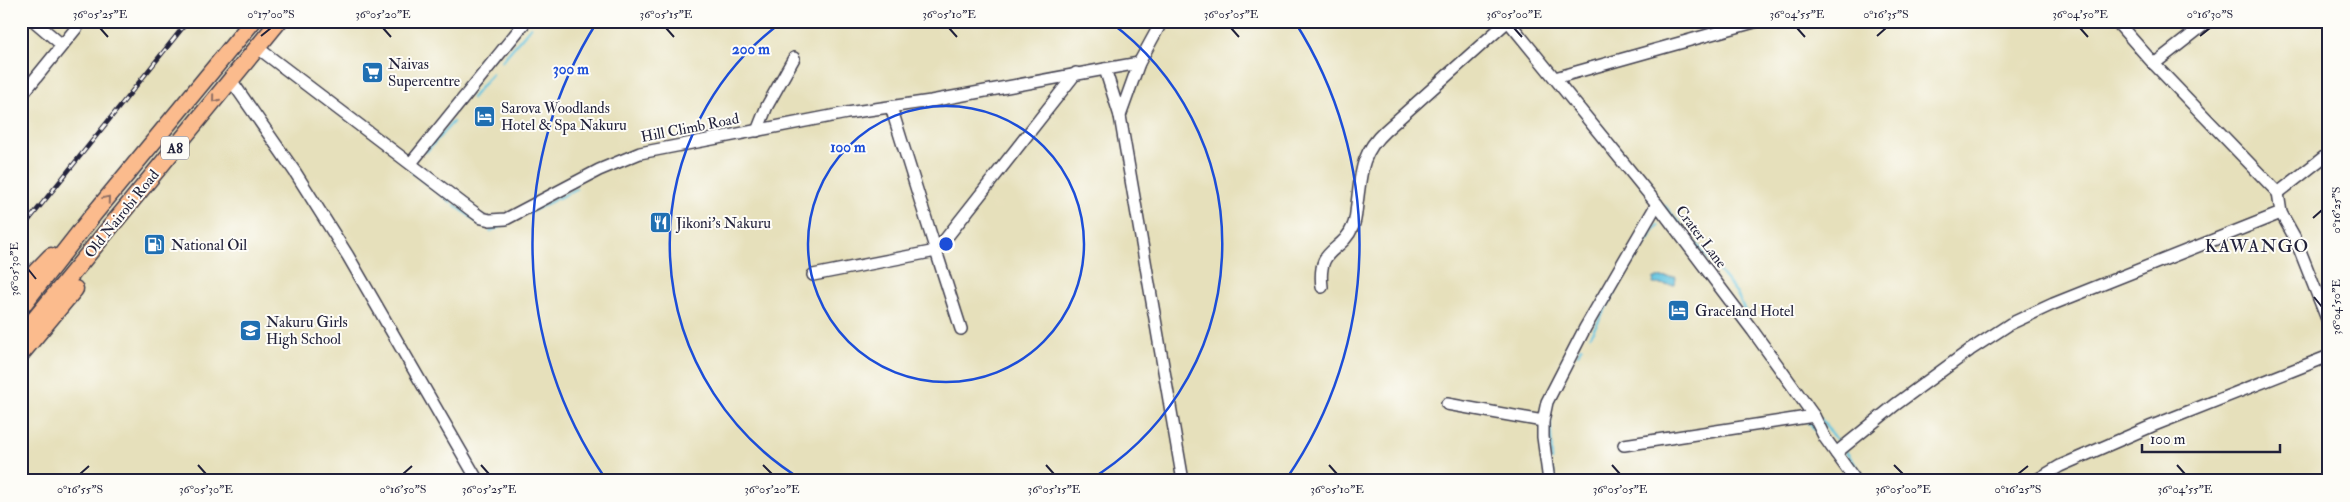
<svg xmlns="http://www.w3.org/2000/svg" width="2350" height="502" viewBox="0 0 2350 502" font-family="'IM FELL Double Pica',serif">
<rect width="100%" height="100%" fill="#fdfcf7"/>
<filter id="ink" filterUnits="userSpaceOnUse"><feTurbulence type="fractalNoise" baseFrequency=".02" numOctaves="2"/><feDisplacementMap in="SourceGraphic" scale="10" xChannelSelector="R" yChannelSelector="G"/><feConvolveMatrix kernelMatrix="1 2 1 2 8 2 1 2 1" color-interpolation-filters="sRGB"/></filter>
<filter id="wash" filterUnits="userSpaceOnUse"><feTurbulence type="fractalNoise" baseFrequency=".0096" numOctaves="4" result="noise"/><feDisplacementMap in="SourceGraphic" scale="20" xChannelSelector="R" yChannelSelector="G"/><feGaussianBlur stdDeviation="1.12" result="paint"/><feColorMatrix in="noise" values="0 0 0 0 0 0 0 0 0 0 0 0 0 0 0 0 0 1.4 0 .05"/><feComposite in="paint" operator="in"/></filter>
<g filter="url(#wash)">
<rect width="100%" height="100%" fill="#e6e0bb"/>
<!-- water -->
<path fill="#62c4e0" stroke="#42738e" d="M1676,277l-1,8 -22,-1 1,-6z"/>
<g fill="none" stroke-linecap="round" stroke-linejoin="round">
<!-- stream -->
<g stroke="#62c4e0" stroke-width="2.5">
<path d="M502,61l29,-34"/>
<path d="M472,98l20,-24"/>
<path d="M426,152l27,-30"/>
<path d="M412,172l39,30"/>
<path d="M455,205l25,19"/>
<path d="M1665,206l71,86 10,21"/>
<path d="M529,213l47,-24"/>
<path d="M490,231l16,-7"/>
<path d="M1590,336l42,-74 26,-37"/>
<path d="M1578,354l4,-7"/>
<path d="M1550,415l2,45"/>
<path d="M1821,419l16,21"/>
<path d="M1808,421l9,12"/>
<path d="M1845,450l22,31"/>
<path d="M1553,470l2,11"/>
</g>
</g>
</g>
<g filter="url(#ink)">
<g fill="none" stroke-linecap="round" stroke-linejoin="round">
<defs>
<g id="minor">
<path d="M34,21l28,24"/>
<path d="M1162,21l-23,42 -19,53 63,365"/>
<path d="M1508,21l149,183 96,127 61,85 11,22 31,43"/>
<path d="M2116,21l38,43 124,129 3,20 14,25 34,86"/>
<path d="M258,48l213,162 11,8 8,2 16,-1 93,-49 41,-17 207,-40 84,-12 174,-32"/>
<path d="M2154,64l55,-43"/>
<path d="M1555,78l203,-57"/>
<path d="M231,80l64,92 53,84 130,225"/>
<path d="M21,96l61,-75"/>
<path d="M1120,116l-15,-47 34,-6"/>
<path d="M757,131l10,-25 27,-48"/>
<path d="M411,163l115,-142"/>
<path d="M2278,193l51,-40"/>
<path d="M813,275l123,-24 -45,-144"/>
<path d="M1322,287c-5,-42 19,-32 31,-61 3,-6 3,-15 4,-22 4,-31 4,-51 28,-73l123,-110"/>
<path d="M961,329l-25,-78 140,-178"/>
<path d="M1447,404l96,17"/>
<path d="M1624,445l190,-29"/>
<path d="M1836,453l59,-48 75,-55 40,-26 43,-20 228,-91"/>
<path d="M1549,481l-6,-44v-16l4,-19 38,-74 72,-124"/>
<path d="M2035,481l25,-15 92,-40 177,-70"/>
</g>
<g id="highway">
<path d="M21,287l30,-31"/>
<path d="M21,307l72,-92 160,-194"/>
<path d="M21,336l258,-315"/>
<path d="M21,354l54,-65"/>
</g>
</defs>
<!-- minor casing -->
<use href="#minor" stroke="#3f3e4e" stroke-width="14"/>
<!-- highway casing -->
<use href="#highway" stroke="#3f3e4e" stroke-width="19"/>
<!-- minor -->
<use href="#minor" stroke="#fff" stroke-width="11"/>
<!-- highway -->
<use href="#highway" stroke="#fbbb8d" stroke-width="16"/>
<defs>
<path id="rail" d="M21,230l167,-209"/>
</defs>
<!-- rail casing -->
<use href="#rail" stroke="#22223b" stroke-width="4.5"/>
<!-- rail -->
<use href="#rail" stroke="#fdfcf7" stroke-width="2.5" stroke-dasharray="8" stroke-linecap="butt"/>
</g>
<!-- one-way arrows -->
<defs><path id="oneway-chevron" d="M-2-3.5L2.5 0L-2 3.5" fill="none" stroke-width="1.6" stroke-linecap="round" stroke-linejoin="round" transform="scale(1.25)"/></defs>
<g stroke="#8e6e64">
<use href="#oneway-chevron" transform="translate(215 99) rotate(129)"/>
<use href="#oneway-chevron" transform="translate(107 199) rotate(-50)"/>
</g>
</g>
<!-- ticks -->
<path fill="none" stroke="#22223b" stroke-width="2" d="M100,28l8,9M383,28l8,9M666,28l8,9M949,28l8,9M1231,28l8,9M1514,28l8,9M1797,28l8,9M2080,28l8,9M261,36l10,-8M1877,36l9,-8M2200,36l10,-8M2313,218l9,-8M28,269l8,10M2314,297l8,10M198,465l8,9M481,465l8,9M763,465l9,9M1046,465l8,9M1329,465l8,9M1612,465l8,9M1894,465l9,9M2177,465l8,9M80,474l9,-8M403,474l9,-8M2018,474l10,-8"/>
<!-- distance rings -->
<g fill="none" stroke="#1d4ed8" stroke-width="2.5">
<circle cx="946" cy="244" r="138"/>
<path d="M804 481A276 276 0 0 1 782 22M1110 22A276 276 0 0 1 1088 481"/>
<path d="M605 478A414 414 0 0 1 597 22M1295 22A414 414 0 0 1 1287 478"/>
</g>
<!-- icons -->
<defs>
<symbol id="supermarket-square" viewBox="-11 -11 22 22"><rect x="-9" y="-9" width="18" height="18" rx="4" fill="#1f6fb2" stroke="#fdfcf7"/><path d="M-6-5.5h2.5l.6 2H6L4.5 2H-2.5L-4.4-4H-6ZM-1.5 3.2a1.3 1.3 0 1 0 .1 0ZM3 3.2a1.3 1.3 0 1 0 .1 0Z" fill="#fff"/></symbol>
<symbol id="hotel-square" viewBox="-11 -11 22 22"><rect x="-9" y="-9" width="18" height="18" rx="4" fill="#1f6fb2" stroke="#fdfcf7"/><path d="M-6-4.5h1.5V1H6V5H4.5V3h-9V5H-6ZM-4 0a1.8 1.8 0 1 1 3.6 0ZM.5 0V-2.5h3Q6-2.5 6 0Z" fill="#fff"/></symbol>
<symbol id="restaurant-square" viewBox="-11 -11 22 22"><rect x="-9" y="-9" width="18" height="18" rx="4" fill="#1f6fb2" stroke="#fdfcf7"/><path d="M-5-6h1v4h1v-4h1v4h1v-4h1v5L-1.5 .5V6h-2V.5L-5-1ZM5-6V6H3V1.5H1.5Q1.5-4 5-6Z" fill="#fff"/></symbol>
<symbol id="fuel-square" viewBox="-11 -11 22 22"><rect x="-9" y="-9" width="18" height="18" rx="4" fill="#1f6fb2" stroke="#fdfcf7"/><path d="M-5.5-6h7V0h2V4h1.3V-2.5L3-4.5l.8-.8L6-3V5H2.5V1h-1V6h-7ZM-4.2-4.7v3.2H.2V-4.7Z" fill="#fff"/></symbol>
<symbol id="school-square" viewBox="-11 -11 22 22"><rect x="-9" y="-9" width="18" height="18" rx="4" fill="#1f6fb2" stroke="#fdfcf7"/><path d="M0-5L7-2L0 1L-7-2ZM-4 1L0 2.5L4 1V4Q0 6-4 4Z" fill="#fff"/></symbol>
</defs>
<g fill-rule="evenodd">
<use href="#supermarket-square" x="360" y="60" width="25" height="25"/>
<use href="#hotel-square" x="472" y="104" width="25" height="25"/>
<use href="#restaurant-square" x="648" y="210" width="25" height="25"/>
<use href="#fuel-square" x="142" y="232" width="25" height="25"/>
<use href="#hotel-square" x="1666" y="298" width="25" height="25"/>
<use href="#school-square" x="238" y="318" width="25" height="25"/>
</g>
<g text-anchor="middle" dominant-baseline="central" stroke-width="4" stroke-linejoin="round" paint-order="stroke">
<!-- shield labels -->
<rect fill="#fdfcf7" stroke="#646373" stroke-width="1" x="161" y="136.5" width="28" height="23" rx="4"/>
<g font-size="14" font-weight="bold" fill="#22223b">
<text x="175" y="148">A8</text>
</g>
<!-- poi labels -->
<g font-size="15" fill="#22223b" stroke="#fdfcf7" text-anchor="start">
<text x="388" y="64">Naivas<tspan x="388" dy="17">Supercentre</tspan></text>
<text x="501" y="108">Sarova Woodlands<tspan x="501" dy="17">Hotel &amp; Spa Nakuru</tspan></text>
<text x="676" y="223">Jikoni’s Nakuru</text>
<text x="171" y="245">National Oil</text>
<text x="1695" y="311">Graceland Hotel</text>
<text x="266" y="322">Nakuru Girls<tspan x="266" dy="17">High School</tspan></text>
</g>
<!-- street labels -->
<g font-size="15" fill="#22223b" stroke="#fdfcf7">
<text transform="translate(690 128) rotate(-11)">Hill Climb Road</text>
<text transform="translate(122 214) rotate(-51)">Old Nairobi Road</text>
<text transform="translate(1701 237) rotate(53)">Crater Lane</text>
</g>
<!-- quarter labels -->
<g font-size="18" letter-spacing="1" fill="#22223b" stroke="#fdfcf7">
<text x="2257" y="246">KAWANGO</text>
</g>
</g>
<circle cx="946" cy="244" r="8" fill="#1d4ed8" stroke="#fdfcf7" stroke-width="2.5"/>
<g font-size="15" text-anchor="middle" font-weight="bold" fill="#1d4ed8" stroke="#fdfcf7" stroke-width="4" stroke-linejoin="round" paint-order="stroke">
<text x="751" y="54">200 m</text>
<text x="571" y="74">300 m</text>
<text x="848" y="152">100 m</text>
</g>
<!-- margin -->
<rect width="2350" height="502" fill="none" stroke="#fdfcf7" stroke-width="55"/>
<!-- scale -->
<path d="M2142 444v8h138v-8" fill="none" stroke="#22223b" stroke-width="2.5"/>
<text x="2150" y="444" font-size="15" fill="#22223b" stroke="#fdfcf7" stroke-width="4" paint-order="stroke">100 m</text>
<rect x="28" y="28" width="2294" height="446" fill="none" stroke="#22223b" stroke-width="2"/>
<g font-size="12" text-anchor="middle" fill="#22223b">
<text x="100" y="18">36°05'25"E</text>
<text x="271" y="18">0°17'00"S</text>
<text x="383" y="18">36°05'20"E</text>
<text x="666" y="18">36°05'15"E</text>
<text x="949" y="18">36°05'10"E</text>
<text x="1231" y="18">36°05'05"E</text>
<text x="1514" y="18">36°05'00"E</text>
<text x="1797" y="18">36°04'55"E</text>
<text x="1886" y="18">0°16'35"S</text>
<text x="2080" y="18">36°04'50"E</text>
<text x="2210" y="18">0°16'30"S</text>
<text transform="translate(2336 210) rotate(-90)" y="4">0°16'25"S</text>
<text transform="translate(14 269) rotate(-90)" y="4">36°05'30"E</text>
<text transform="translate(2336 307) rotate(-90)" y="4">36°04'50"E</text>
<text x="80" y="493">0°16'55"S</text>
<text x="206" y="493">36°05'30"E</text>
<text x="403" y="493">0°16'50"S</text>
<text x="489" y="493">36°05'25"E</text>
<text x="772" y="493">36°05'20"E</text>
<text x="1054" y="493">36°05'15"E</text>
<text x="1337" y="493">36°05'10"E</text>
<text x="1620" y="493">36°05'05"E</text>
<text x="1903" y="493">36°05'00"E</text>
<text x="2018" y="493">0°16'25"S</text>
<text x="2185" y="493">36°04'55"E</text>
</g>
</svg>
